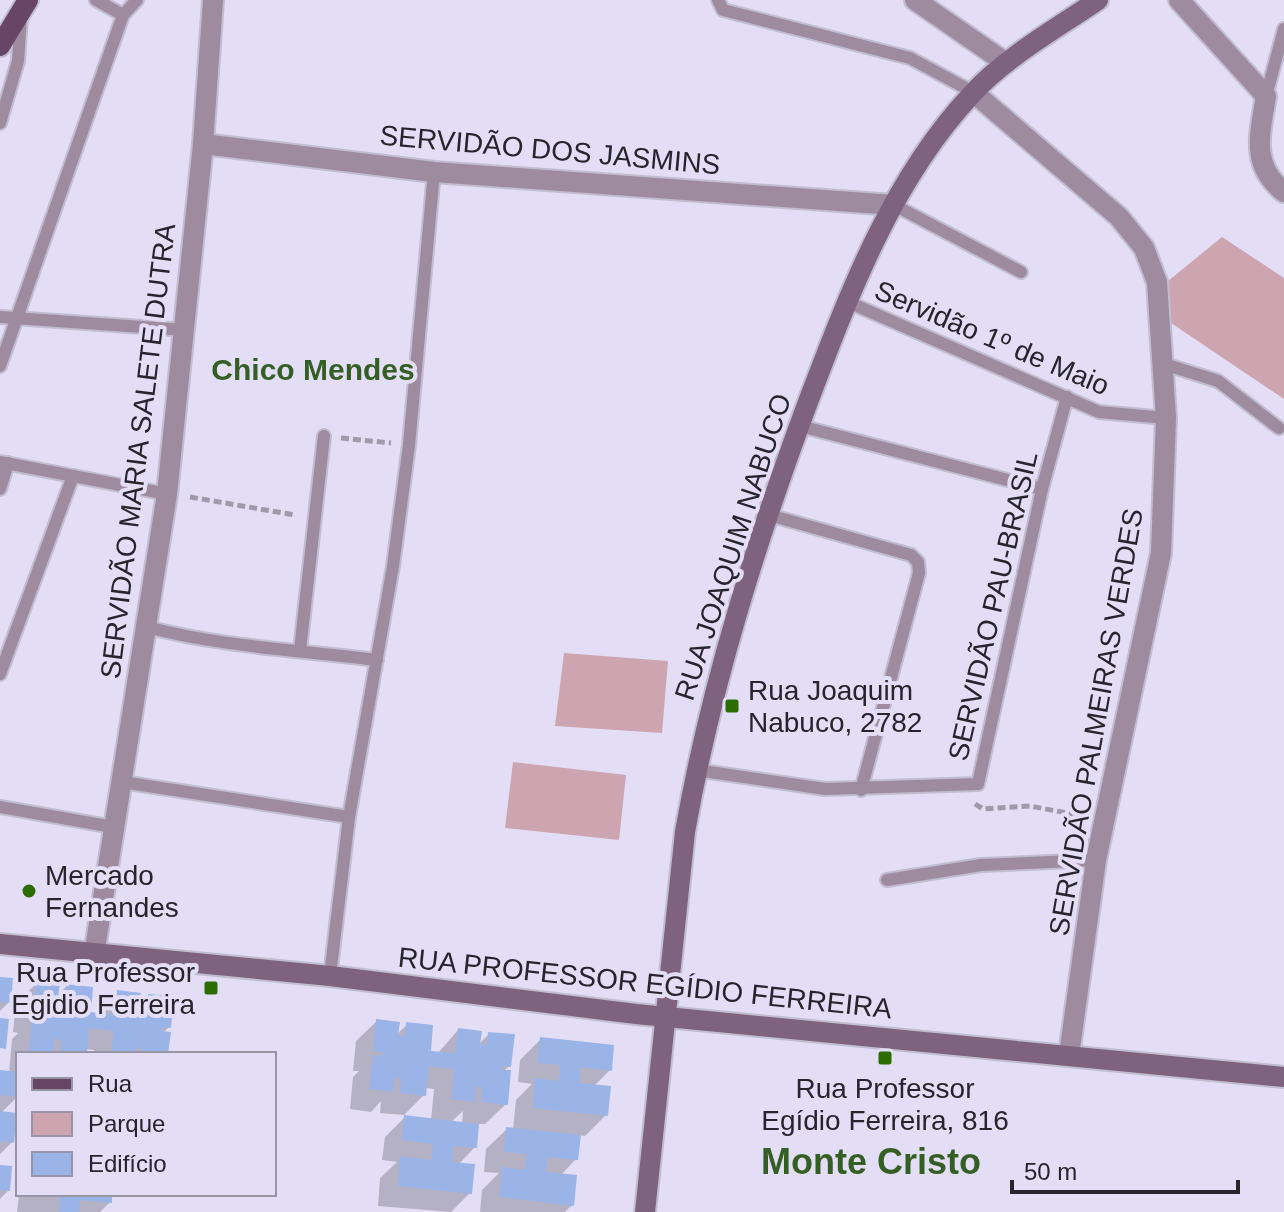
<svg xmlns="http://www.w3.org/2000/svg" width="1284" height="1212" viewBox="0 0 1284 1212" font-family="Arial,sans-serif">
<rect width="100%" height="100%" fill="#e3def5"/>
<!-- green -->
<g fill="#cda5b1">
<path d="M1222,237l62,41v121l-113,-76 -3,-42z"/>
<path d="M564,653l104,8 -6,72 -107,-7z"/>
<path d="M513,762l113,13 -7,65 -114,-12z"/>
</g>
<!-- shadow -->
<g fill="#0003" fill-rule="evenodd">
<path d="M0,979l9,23 -9,9z"/>
<path d="M37,983l19,13 11,-10 22,28 8,1 21,-23 20,14 10,-10 21,31 -6,6 3,21h-72v-4l-9,-1v5h-67l-1,43 -16,16 11,29 -12,12v-82l9,1 3,-34 6,-6 -5,-1 3,-29z"/>
<path d="M377,1021l19,14 11,-10 22,28h9l20,-23 20,15 11,-11 20,32 -6,6 3,32 -21,20h-8l-2,23 -17,18 12,28 -19,19 -73,-6 2,-28 17,-16 -15,-2 3,-23 20,-20 26,3 3,-31 -9,-1 -1,7 -20,20 -24,-2 1,-12 -10,11 -21,-3 3,-32 6,-6h-6l3,-30zM463,1111l-1,13 -11,-2z"/>
<path d="M541,1039l69,31 -16,16 12,29 -21,21 -6,-1 -3,24 -16,17 12,29 -7,7h-85l2,-22 17,-17 -15,-1 2,-23 21,-20h6l3,-29 16,-16 -14,-2 2,-22z"/>
<path d="M0,1167l8,24 -8,8z"/>
<path d="M19,1194h91v8l-10,10h-83z"/>
</g>
<!-- building -->
<g fill="#9ab4e8">
<path d="M0,977l13,1 -2,25 -11,-1z"/>
<path d="M36,981l24,2 -2,13 7,1 1,-13 27,3 -2,25 24,3 2,-25 24,3 -1,13h7l1,-12 26,2 -3,32 -8,-1 -1,4 9,1 -3,22h-26v-5l-6,-1 -1,6h-24l3,-23 -25,-3 -2,26h-27l1,-14 -7,-1 -1,15 -24,-3 3,-35 10,2v-4l-9,-1z"/>
<path d="M0,1018l9,1 -3,30 -6,-1z"/>
<path d="M376,1019l24,3 -2,13 7,1 1,-14 27,3 -2,26 24,2 3,-25 24,3 -2,13 7,1 1,-13 27,2 -4,33 -8,-1 -1,4h9l-3,35 -27,-3 1,-15h-6l-1,15 -24,-3 3,-30 -25,-3 -3,30 -26,-3 1,-15 -6,-1 -2,15 -24,-3 4,-34 9,1 1,-4 -10,-1z"/>
<path d="M540,1037l74,8 -2,26 -31,-4 -2,16 32,3 -3,30 -75,-8 2,-30 24,3 1,-16 -23,-2z"/>
<path d="M0,1070l18,2v25l-18,-2z"/>
<path d="M0,1111l17,2 -3,30 -14,-2z"/>
<path d="M404,1115l75,9 -2,24 -24,-2 -1,16 23,2 -3,30 -74,-8 2,-30 31,4 2,-16 -31,-4z"/>
<path d="M506,1127l75,8 -3,25 -31,-3 -1,15 31,3 -3,31 -75,-9 3,-30 23,3 2,-16 -23,-2z"/>
<path d="M0,1165l12,1 -2,25 -10,-1z"/>
<path d="M47,1194h65v9l-32,-3 -1,12h-20l1,-15z"/>
</g>
<g fill="none" stroke-linecap="round" stroke-linejoin="round">
<defs>
<g id="lane">
<path d="M96,0l27,15"/>
<path d="M718,0l5,10 187,48 63,34"/>
<path d="M1266,96l18,-67"/>
<path d="M0,123l18,-62 3,-44"/>
<path d="M894,205l127,67"/>
<path d="M848,302l251,110 67,6"/>
<path d="M0,317l185,13"/>
<path d="M1164,364l54,17 61,47"/>
<path d="M0,366l123,-351 14,-15"/>
<path d="M800,426l242,63"/>
<path d="M0,462l167,32"/>
<path d="M0,489l8,-26"/>
<path d="M769,515l142,40 7,7 1,11 -58,217"/>
<path d="M147,627c75,20 153,23 230,33"/>
<path d="M300,650l24,-214"/>
<path d="M0,674l73,-198"/>
<path d="M696,770l129,19 153,-5 64,-295 25,-92"/>
<path d="M122,782l227,35"/>
<path d="M0,807l113,20"/>
<path d="M887,880l94,-15 115,-5"/>
<path d="M330,976l19,-159 44,-251 16,-121 25,-273"/>
</g>
<g id="street">
<path d="M915,0l91,63"/>
<path d="M1179,0l87,96c-6,38 -16,69 18,96"/>
<path d="M973,92l146,125 25,31 13,34 9,136 -5,135 -65,307 -27,195"/>
<path d="M203,144l231,28 460,33"/>
<path d="M94,955l73,-461 36,-350 10,-144"/>
</g>
<g id="secondary">
<path d="M0,944l330,32 306,38 648,63"/>
<path d="M645,1212l40,-380c26,-147 71,-290 123,-430 41,-108 84,-223 164,-308 35,-38 84,-65 126,-94"/>
</g>
<path id="primary" d="M0,46l28,-46"/>
</defs>
<!-- lane casing -->
<use href="#lane" stroke="#c1bdd1" stroke-width="16"/>
<!-- street casing -->
<use href="#street" stroke="#c1bdd1" stroke-width="24"/>
<!-- secondary casing -->
<use href="#secondary" stroke="#c1bdd1" stroke-width="24"/>
<!-- primary casing -->
<use href="#primary" stroke="#c1bdd1" stroke-width="24"/>
<!-- path -->
<g stroke="#9e9aac" stroke-width="5" stroke-dasharray="8 4" stroke-linecap="butt">
<path d="M341,438l50,5"/>
<path d="M190,497l105,18"/>
<path d="M975,804l8,5 47,-3 53,10"/>
</g>
<!-- lane -->
<use href="#lane" stroke="#9f8b9f" stroke-width="12"/>
<!-- street -->
<use href="#street" stroke="#9f8b9f" stroke-width="20"/>
<!-- secondary -->
<use href="#secondary" stroke="#7e627e" stroke-width="20"/>
<!-- primary -->
<use href="#primary" stroke="#664566" stroke-width="20"/>
</g>
<!-- markers -->
<g fill="#2b6d03" stroke="#e3def5" stroke-width="3">
<rect x="724" y="698" width="16" height="16" rx="4"/>
<circle cx="29" cy="891" r="8"/>
<rect x="203" y="980" width="16" height="16" rx="4"/>
<rect x="877" y="1050" width="16" height="16" rx="4"/>
</g>
<g text-anchor="middle" dominant-baseline="central" stroke-width="8" stroke-linejoin="round" paint-order="stroke">
<!-- street labels -->
<g font-size="28" fill="#26242d" stroke="#e3def5">
<text transform="translate(550 150) rotate(5)">SERVIDÃO DOS JASMINS</text>
<text transform="translate(992 338) rotate(23)">Servidão 1º de Maio</text>
<text transform="translate(138 451) rotate(-83)">SERVIDÃO MARIA SALETE DUTRA</text>
<text transform="translate(733 547) rotate(-72)">RUA JOAQUIM NABUCO</text>
<text transform="translate(993 606) rotate(-77)">SERVIDÃO PAU-BRASIL</text>
<text transform="translate(1096 722) rotate(-80)">SERVIDÃO PALMEIRAS VERDES</text>
<text transform="translate(645 983) rotate(6)">RUA PROFESSOR EGÍDIO FERREIRA</text>
</g>
<!-- poi labels -->
<g font-size="28" fill="#26242d" stroke="#e3def5" text-anchor="start">
<text x="748" y="690">Rua Joaquim<tspan x="748" dy="32">Nabuco, 2782</tspan></text>
<text x="45" y="875">Mercado<tspan x="45" dy="32">Fernandes</tspan></text>
<text x="195" y="972" text-anchor="end">Rua Professor<tspan x="195" dy="32">Egidio Ferreira</tspan></text>
<text x="885" y="1088" text-anchor="middle">Rua Professor<tspan x="885" dy="32">Egídio Ferreira, 816</tspan></text>
</g>
<!-- neighbourhood labels -->
<g font-size="30" font-weight="bold" fill="#345f24" stroke="#e3def5">
<text x="313" y="369">Chico Mendes</text>
</g>
<!-- district labels -->
<g font-size="36" font-weight="bold" fill="#345f24" stroke="#e3def5">
<text x="871" y="1161">Monte Cristo</text>
</g>
</g>
<!-- legend -->
<rect x="16" y="1052" width="260" height="144" fill="#e3def5" stroke="#9794a5" stroke-width="2"/>
<rect x="32" y="1078" width="40" height="12" fill="#664566" stroke="#9794a5" stroke-width="2"/>
<text x="88" y="1092" font-size="24" fill="#26242d">Rua</text>
<rect x="32" y="1112" width="40" height="24" fill="#cda5b1" stroke="#9794a5" stroke-width="2"/>
<text x="88" y="1132" font-size="24" fill="#26242d">Parque</text>
<rect x="32" y="1152" width="40" height="24" fill="#9ab4e8" stroke="#9794a5" stroke-width="2"/>
<text x="88" y="1172" font-size="24" fill="#26242d">Edifício</text>
<!-- scale -->
<path d="M1012 1180v12h226v-12" fill="none" stroke="#26242d" stroke-width="4"/>
<text x="1024" y="1180" font-size="24" fill="#26242d" stroke="#e3def5" stroke-width="6" paint-order="stroke">50 m</text>
</svg>
